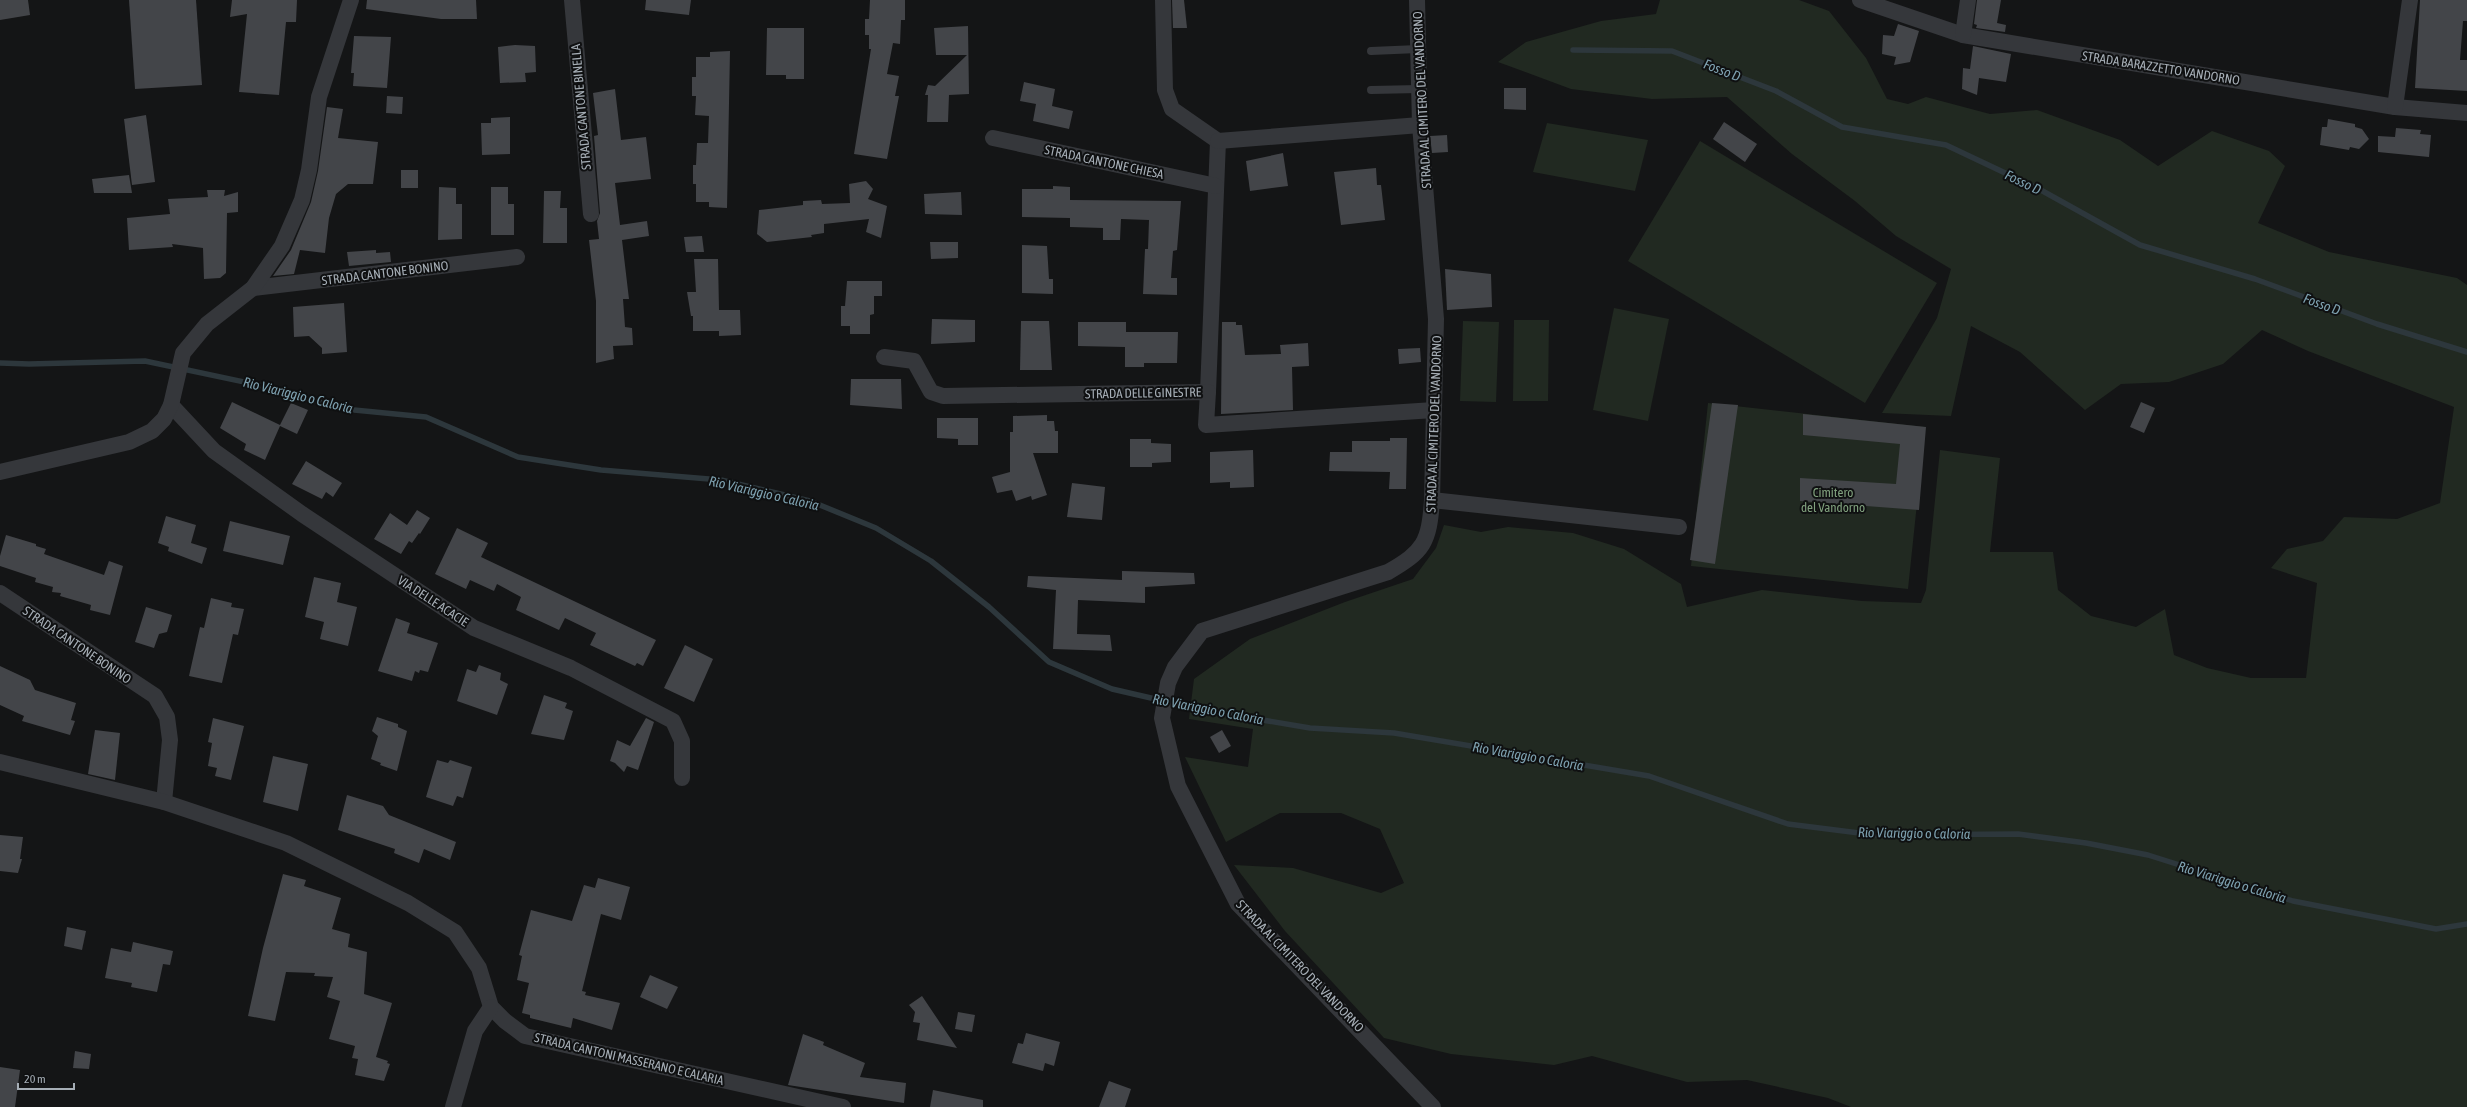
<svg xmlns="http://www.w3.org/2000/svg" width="2467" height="1107" viewBox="0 0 2467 1107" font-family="'Asap Condensed',sans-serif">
<rect width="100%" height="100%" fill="#141516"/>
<!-- green -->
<g fill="#212921">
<path d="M1660,0h139l30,11 37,47 21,41 21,5 18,-7 64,17 47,-4 83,30 38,26 54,-35 57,20 16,15 -27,57 71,29 128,26 10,7v822h-616l-23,-9 -81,-18 -60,2 -95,-26 -38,9 -103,-11 -67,-16 -99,-107 -51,-66 59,3 88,25 23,-10 -24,-54 -39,-16h-61l-54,29 -41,-85 63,10 5,-38 -64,-10 5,-40 56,-40 95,-37 68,-23 23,-31 8,-23 37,7 27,-5 65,6 51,16 57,35 6,23 75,-17 100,11 59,2 5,-13 14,-140 60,8 -10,94h63l5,38 33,26 45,11 29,-18 9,46 33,13 44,10h55l11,-95 -46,-15 16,-19 36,-8 21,-24 53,2 43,-16 14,-96 -146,-56 -46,-21 -39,34 -54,18 -48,2 -36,26 -65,-58 -49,-26 -20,90 -69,-3 55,-95 14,-49 -55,-33 -41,-35 -63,-47 -65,-57 -75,2 -81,-10 -73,-27 28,-20 75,-21 55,-7z"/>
<path d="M1547,123l101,17 -13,51 -102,-19z"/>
<path d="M1700,141l237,142 -72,120 -237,-142z"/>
<path d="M1614,308l55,11 -21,102 -55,-11z"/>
<path d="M1514,320h35l-1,81h-35z"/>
<path d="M1463,321l36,1 -3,80 -36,-1z"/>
<path d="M1708,403l217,24 -17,162 -217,-23z"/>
</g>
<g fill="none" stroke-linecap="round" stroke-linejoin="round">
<!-- stream -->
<g stroke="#2d373c" stroke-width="5.5">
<path d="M1573,50l99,1 104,40 66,36 104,18 93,44 101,56 115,34 122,45 90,28"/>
<path d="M0,363l29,1 116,-3 118,25 81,23 82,8 92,40 83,13 120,10 89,21 66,27 55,33 58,46 60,55 63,27 91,21 107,18 84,5 255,43 139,48 87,11 143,-1 68,9 62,12 145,46 143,28 31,-5"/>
</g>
</g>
<!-- building -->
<g fill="#434549">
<path d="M0,0h28l2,15 -30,5z"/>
<path d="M129,0h67l6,85 -67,4z"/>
<path d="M232,0h65l-1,22h-10l-7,73 -40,-3 8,-78 -17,3z"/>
<path d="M367,0h109l1,19h-36l-75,-10z"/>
<path d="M646,0h45l-2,15 -44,-5z"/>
<path d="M870,0h35v20h-4l-1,24 -7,-1 -6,31 12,2 -4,20h4l-12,63 -33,-5 17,-105h-2v-14h-4v-16h4z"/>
<path d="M1172,0h12l3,28h-14z"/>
<path d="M1977,0h24l-4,23 9,2 -1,7 -29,-4 1,-3 -3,-1z"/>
<path d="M2420,0h47v21h-4l-3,39h7v31l-52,-3z"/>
<path d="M1898,24l21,7 -9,31 -16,3 2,-8 -14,-3 1,-19 11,1z"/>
<path d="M968,26l1,68 -20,1 -1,27h-21l1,-27h-3l3,-10 7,1 32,-31h-31l-2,-27z"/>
<path d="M767,28h37v51h-18v-4h-20z"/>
<path d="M354,36l37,1 -4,51 -34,-2 1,-13h-3z"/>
<path d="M515,45l20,1 1,26 -11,1 1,9 -26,1 -2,-36z"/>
<path d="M1973,46l38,8 -5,28 -27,-4 -2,17 -15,-6 1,-21 7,1z"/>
<path d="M730,51l-3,157 -18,-1v-5h-13v-18h-3v-19h3l1,-22h11l1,-27 -14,-1 1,-19h-4v-19h4v-20h14v-5z"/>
<path d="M1024,82l31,7 -3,17 21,5 -4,18 -36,-8 3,-17 -16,-3z"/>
<path d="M1504,88h22v22l-22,-1z"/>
<path d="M615,89l6,51 25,-3 5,42 -36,4 5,42 27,-4 2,15 -27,4 7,59h-6l2,28 7,1 1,17 -20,1 1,13 -18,4v-62l-7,-61 10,-1 -2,-18 3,-8 -6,-77 4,-1 -5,-42z"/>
<path d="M387,96l16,1 -1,17 -16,-1z"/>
<path d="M327,107l16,2 -5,29 40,4 -5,42h-25l-12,10 -7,24 -4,35 -25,-3 -6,24 -21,2 18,-26 20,-48 7,-31z"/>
<path d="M146,115l9,67 -23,3 -8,-66z"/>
<path d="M510,117v37l-28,1 -1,-32h10v-5z"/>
<path d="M2328,119l27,5v3l7,2 7,10 -10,10 -9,-2 -1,3 -29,-5 2,-18h5z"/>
<path d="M1724,122l33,22 -12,18 -32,-23z"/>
<path d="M2396,128l25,2 -1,4 11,1 -2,22 -51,-5v-16l17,1z"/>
<path d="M1447,135l1,17 -16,1 -2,-17z"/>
<path d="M1283,153l5,33 -38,5 -4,-30z"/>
<path d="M1376,168l1,17h4l4,35 -44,5 -7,-53z"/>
<rect x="401" y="170" width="17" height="18"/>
<path d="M129,175l3,18h-38l-2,-14z"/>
<path d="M866,181l7,8 -5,10 19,7 -6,32 -15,-6 3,-13 -45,5v9l-13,2 1,2 -45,5 -10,-8 2,-24 44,-5v-4l18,-1 1,4 28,-1 -1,-19z"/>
<path d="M1053,186l17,1v13l111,1 -4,49 -4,1 -2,27h6v17l-34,-1 2,-45h3l1,-29 -28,-1 -1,21h-17v-12l-33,-1v-9l-48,-1v-28h31z"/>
<path d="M439,187l17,1v16h6v35l-24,1z"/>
<path d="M491,187h17v17h6v31h-23z"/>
<path d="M207,190h18l-1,6 14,-4v20l-11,1 -1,60 -6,5 -16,1 -1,-31 -31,-4 1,3 -44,3 -2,-32 43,-4 -2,-15 40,-2z"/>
<path d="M544,191h17l-1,17h7v35h-24z"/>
<path d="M961,192l1,23 -37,-1 -1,-20z"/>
<path d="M702,236l2,16h-18l-2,-15z"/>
<path d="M930,242h28v16l-27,1z"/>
<path d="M1022,245l25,1 2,33h4v15l-31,-1z"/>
<path d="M376,250v3l14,-1 1,10 -42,4 -2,-14z"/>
<path d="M694,259h24l1,51h21l1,25 -22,1v-5h-26v-15h-2l-4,-24h9z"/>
<path d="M1445,269l46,5 1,33 -45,3z"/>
<path d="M847,281h35v15h-8v18l-4,1v19h-20v-8h-9v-20h4z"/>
<path d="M344,303l3,49 -25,2v-6l-13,-12 -15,1 -1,-30z"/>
<path d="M932,319l43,1v22l-44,2z"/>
<path d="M1021,321h28l3,49h-32z"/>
<path d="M1078,322h48v10h52l-1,31h-33v4h-19v-20l-47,-1z"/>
<path d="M1222,322h14v3h6l3,30 36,-1 -1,-9 28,-2 1,23 -17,1 1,43 -72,4z"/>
<path d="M1420,348l1,14 -22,2 -1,-15z"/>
<path d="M851,379h50l1,30 -52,-4z"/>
<path d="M232,402l48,23 11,-22 17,7 -11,24 -17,-8 -15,34 -21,-10 2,-6 -26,-16z"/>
<path d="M2141,402l14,6 -11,25 -14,-6z"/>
<path d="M1712,403l26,2 -23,159 -25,-4z"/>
<path d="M1803,414l123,13 -7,83 -119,-9v-23l96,6 4,-40 -97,-9z"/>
<path d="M1047,415v6h7l1,10h3v22h-25l14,42 -15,5 -1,-4 -15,5 -4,-11 -15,3 -5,-16 18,-5v-40h3v-16z"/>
<path d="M937,418h41v27h-20v-6l-21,-1z"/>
<path d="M1390,438h17l-1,51h-17l1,-17 -61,-1 1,-19h22v-11h38z"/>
<path d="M1130,439h21v4l20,1v18l-19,1v4h-22z"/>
<path d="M1253,450l1,37 -24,1v-6l-20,1v-31z"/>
<path d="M306,461l36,22 -9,14 -7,-5 -4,7 -30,-15z"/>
<path d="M1072,483l33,4 -3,33 -35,-3z"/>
<path d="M417,510l13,8 -10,16 -1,-1 -7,10 -3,-2 -8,13 -27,-15 16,-26 17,12z"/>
<path d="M166,516l30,9 -5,18 16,5 -5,16 -34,-13 1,-4 -11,-4z"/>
<path d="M230,521l60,15 -7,29 -60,-14z"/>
<path d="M457,528l31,15 -7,14 175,83 -13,26 -6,-3 -2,3 -45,-21 6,-12 -31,-15 -6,12 -43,-20 5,-13 -24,-13 -3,7 -24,-11 -4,9 -31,-15z"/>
<path d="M6,535l30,9v2l10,3 -2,5 60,21 5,-14 14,5 -13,49 -20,-5 1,-5 -31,-9 1,-3 -9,-1 1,-5 -18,-5 1,-4 -36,-12v-10z"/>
<path d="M1122,571l72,2 1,11 -50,3v16l-67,-3 -1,34 33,1 2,16 -59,-2 3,-59 -29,-3 1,-11 94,4z"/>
<path d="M314,577l27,6 -4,19 20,5 -9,39 -28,-7 4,-17 -19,-5z"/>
<path d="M211,598l21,5 -1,4 13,2 -6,26 -5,-1 -11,49 -33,-7 11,-49 4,1z"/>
<path d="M146,607l26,8 -5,17 -8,2 -5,14 -19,-6z"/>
<path d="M396,618l14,5 -3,10 31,10 -10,29 -8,-2 -1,3 -4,-2 -3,10 -34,-10z"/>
<path d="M685,645l28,14 -19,43 -30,-14z"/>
<path d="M479,665l22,8 -1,7 8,4 -11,31 -40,-14 10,-32 9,3z"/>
<path d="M0,666l30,14 5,10 41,13 -5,17 4,1 -5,14 -48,-14 2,-5 -24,-11z"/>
<path d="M544,695l23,8 -2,5 8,3 -9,29 -33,-6z"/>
<path d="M377,717l21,7v3l9,4 -10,40 -17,-6 1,-2 -10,-4 7,-23 -6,-5z"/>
<path d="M213,718l31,8 -13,54 -16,-4 2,-8 -9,-2 4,-23 -4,-1z"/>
<path d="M646,718l8,4 -16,48 -11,-4 -3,6 -9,-9 -5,-2 7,-21 13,6z"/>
<path d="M95,730l25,3 -5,47 -27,-6z"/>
<path d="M1222,730l9,16 -12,7 -9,-16z"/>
<path d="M273,756l35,8 -10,47 -35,-9z"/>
<path d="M437,760l11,3 2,-3 22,7 -9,31 -6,-2 -4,10 -27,-9z"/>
<path d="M347,795l36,11 6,9 67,27 -6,18 -26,-11 -5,14 -25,-10 1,-4 -57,-19z"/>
<path d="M0,835l23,2 -3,22h2l-4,14 -18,-2z"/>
<path d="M283,874l23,6 -2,6 37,12 -9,31 18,5 -2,13 19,5 -3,42 28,9 -16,54 12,4 -1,2 3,1 -6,17 -29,-6 3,-16 -6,-1 3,-12 -26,-7 11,-38 -13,-4 6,-20 -19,-1 1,-3 -29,-1 -11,49 -27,-5 15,-68z"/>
<path d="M598,878l32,9 -9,33 -20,-6 -19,77 4,1 -1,3 35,8 -8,27 -39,-12 -2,10 -41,-10v-3l-8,-2 7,-30 -12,-3 5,-24 -3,-1 12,-45 41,11 12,-36 11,3z"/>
<path d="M67,927l19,4 -4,19 -18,-4z"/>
<path d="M133,942l40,9 -3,14 -7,-1 -6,28 -26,-5 1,-4 -27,-5 6,-30 20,4z"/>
<path d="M650,975l28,12 -11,22 -27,-12z"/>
<path d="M922,996l35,52 -40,-8 3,-17 -7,-1 2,-10 -6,-7z"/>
<path d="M958,1012l17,3 -3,17 -17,-3z"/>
<path d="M1026,1033l34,9 -6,24 -9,-3 -2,8 -31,-8 6,-20 5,1z"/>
<path d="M803,1034l21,8 -1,3 42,18 -5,14 46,6 -2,20 -116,-18z"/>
<path d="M75,1051l16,3 -2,15 -16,-1z"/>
<path d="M0,1067l20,3 -5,37h-15z"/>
<path d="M1109,1081l22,8 -6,18h-26z"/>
<path d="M933,1090l50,10v7h-53z"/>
</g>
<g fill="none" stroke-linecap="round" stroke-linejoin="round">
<!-- lane -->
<g stroke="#35373b" stroke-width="8">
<path d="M1371,51l47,-2"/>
<path d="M1371,90l48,-1"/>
</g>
<!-- street -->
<g stroke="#35373b" stroke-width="16">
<path d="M572,0l19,214"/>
<path d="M1163,0l2,90 7,19 46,32 -10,251"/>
<path d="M1417,0l3,125 16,194 -4,181c-3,43 -8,51 -44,72l-186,59 -27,36 -7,16 -6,35 16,68 60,118 195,203"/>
<path d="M1860,0l103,35 432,72 72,6"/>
<path d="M1963,35l5,-35"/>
<path d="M2395,107l15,-107"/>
<path d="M993,138l223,48"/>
<path d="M1218,141l202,-16"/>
<path d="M253,288l264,-31"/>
<path d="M884,357l30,4 17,31 12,4 265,-4 -2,33 228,-15"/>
<path d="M171,405l43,46 88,63 172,114 97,40 102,53 9,20v37"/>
<path d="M0,472l129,-30 23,-11 12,-12 7,-14 12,-52 24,-29 46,-36 29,-42 20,-46 7,-30 10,-73 32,-97"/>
<path d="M1432,500l247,27"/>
<path d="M0,593l155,103 12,21 3,23 -6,62"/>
<path d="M0,762l164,40 122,41 122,60 47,29 24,36 12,39 14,14 20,15 318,71"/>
<path d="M453,1107l22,-76 16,-24"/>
</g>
</g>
<g text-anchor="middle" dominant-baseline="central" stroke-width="4" stroke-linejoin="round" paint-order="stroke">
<!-- street labels -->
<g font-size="13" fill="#a6aeb6" stroke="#0f1011">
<text transform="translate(2161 68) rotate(9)">STRADA BARAZZETTO VANDORNO</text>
<text transform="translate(1422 100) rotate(-93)">STRADA AL CIMITERO DEL VANDORNO</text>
<text transform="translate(581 107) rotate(-95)">STRADA CANTONE BINELLA</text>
<text transform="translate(1104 162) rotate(12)">STRADA CANTONE CHIESA</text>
<text transform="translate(385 273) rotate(-7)">STRADA CANTONE BONINO</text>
<text transform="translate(1143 393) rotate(-1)">STRADA DELLE GINESTRE</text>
<text transform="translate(1434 424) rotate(-88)">STRADA AL CIMITERO DEL VANDORNO</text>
<text transform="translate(433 601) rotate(33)">VIA DELLE ACACIE</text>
<text transform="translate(77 645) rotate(34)">STRADA CANTONE BONINO</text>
<text transform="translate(1300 966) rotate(46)">STRADA AL CIMITERO DEL VANDORNO</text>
<text transform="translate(629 1059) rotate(13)">STRADA CANTONI MASSERANO E CALARIA</text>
</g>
<!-- park labels -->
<g font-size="13" fill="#81a17e" stroke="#0f1011">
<text x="1833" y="492">Cimitero<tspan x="1833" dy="15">del Vandorno</tspan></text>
</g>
<!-- water labels -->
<g font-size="14" font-style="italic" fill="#7ea1b0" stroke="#0f1011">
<text transform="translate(1722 70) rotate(21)">Fosso D</text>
<text transform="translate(2023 182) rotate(26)">Fosso D</text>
<text transform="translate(2322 304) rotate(20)">Fosso D</text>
<text transform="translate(298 395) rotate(14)">Rio Viariggio o Caloria</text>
<text transform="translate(764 493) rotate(13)">Rio Viariggio o Caloria</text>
<text transform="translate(1208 709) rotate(11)">Rio Viariggio o Caloria</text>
<text transform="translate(1528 756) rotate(10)">Rio Viariggio o Caloria</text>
<text transform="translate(1914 833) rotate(1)">Rio Viariggio o Caloria</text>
<text transform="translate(2232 882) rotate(17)">Rio Viariggio o Caloria</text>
</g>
</g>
<!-- scale -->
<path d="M18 1083v6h56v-6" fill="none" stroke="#a6aeb6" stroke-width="2"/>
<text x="24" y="1083" font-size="12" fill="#a6aeb6" stroke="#0f1011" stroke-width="3" paint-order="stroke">20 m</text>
</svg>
